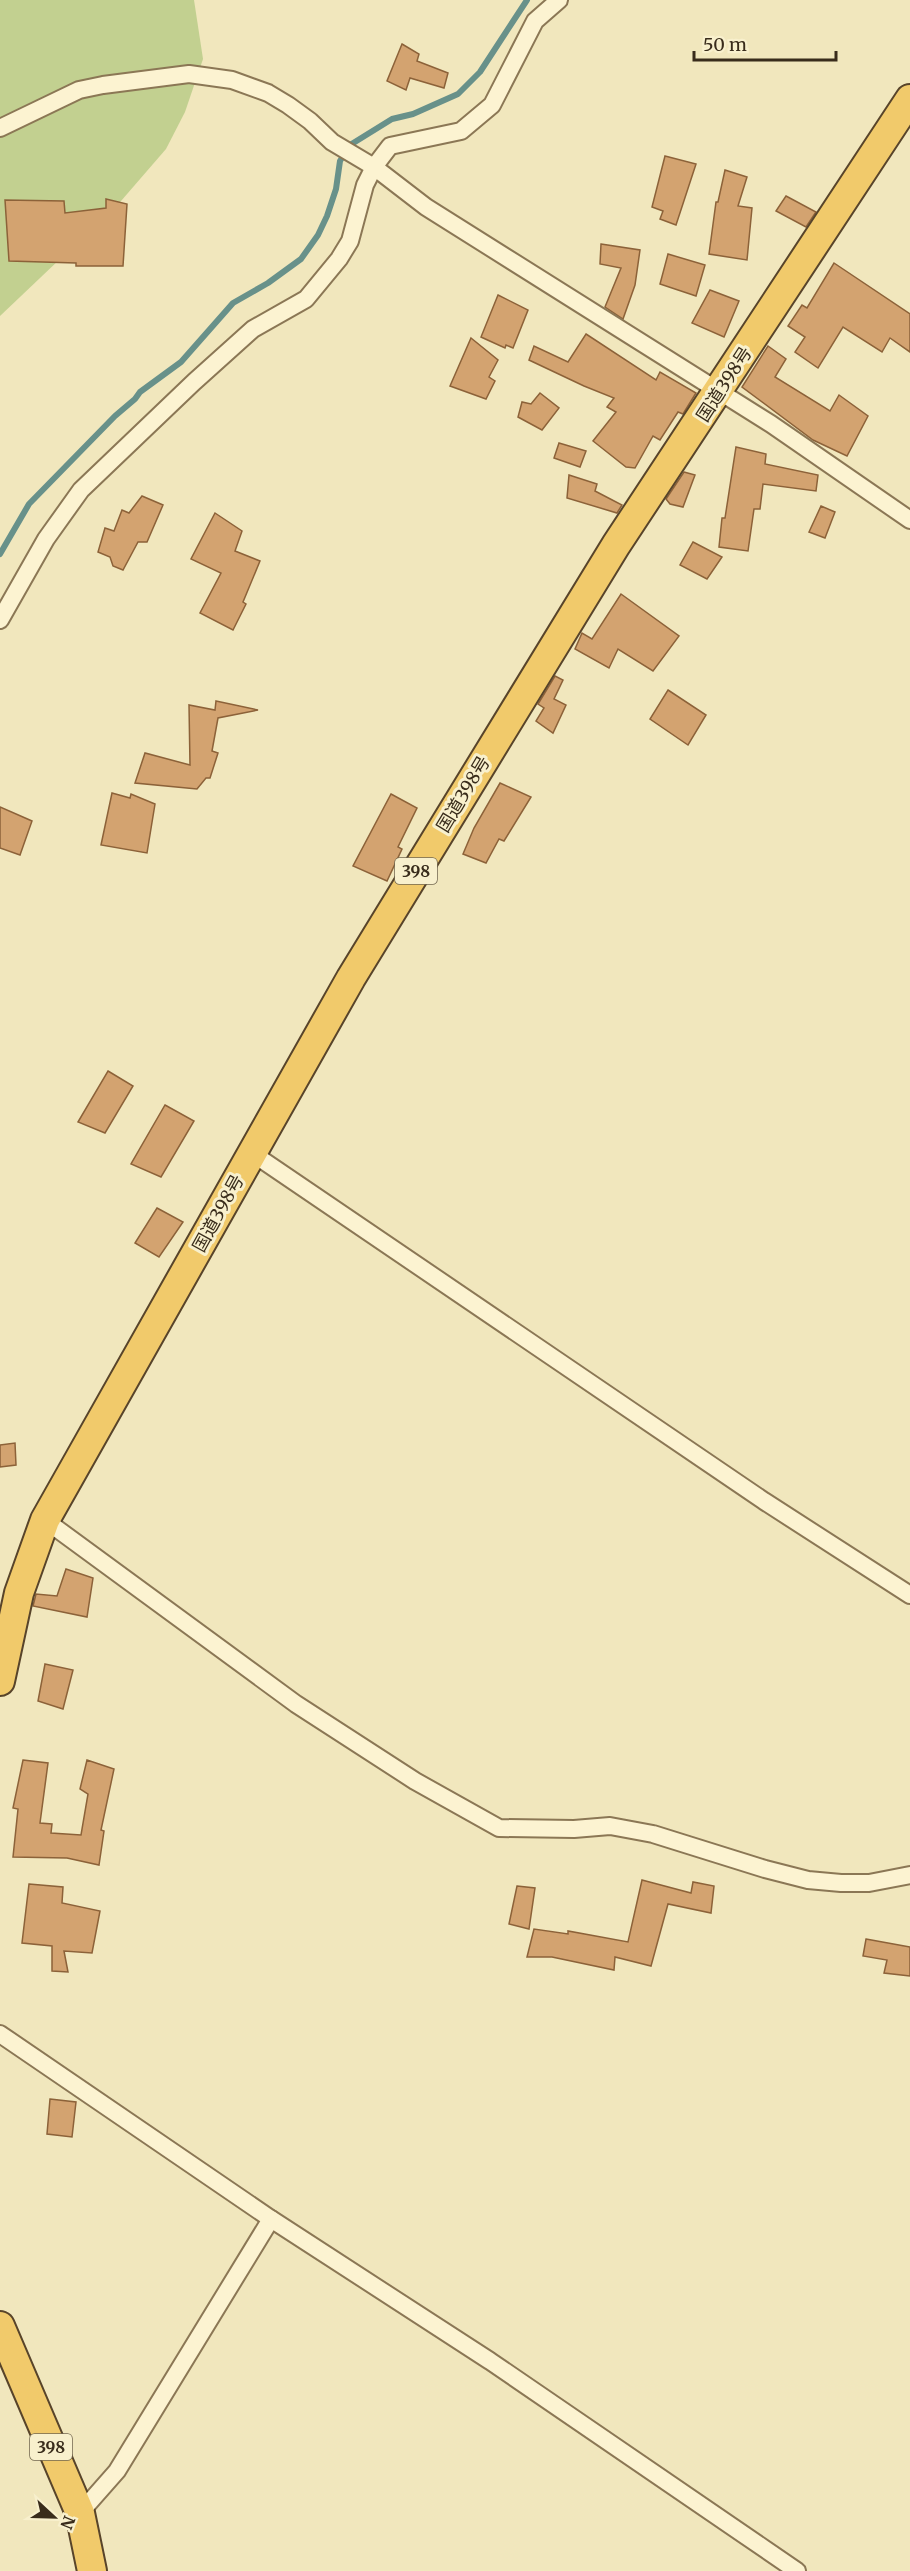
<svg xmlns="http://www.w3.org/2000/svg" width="910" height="2571" viewBox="0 0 910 2571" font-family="Merriweather,'Noto Sans JP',serif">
<rect width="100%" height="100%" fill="#f1e7bd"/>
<!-- green -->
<path fill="#c2d090" d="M0,0h194l9,59 -18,53 -19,37 -45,52 -121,115z"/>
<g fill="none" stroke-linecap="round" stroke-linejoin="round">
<!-- stream -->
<path stroke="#68918a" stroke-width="6" d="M0,554l29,-50 86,-88 20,-17 5,-7 41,-30 52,-59 35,-20 33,-24 17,-24 9,-19 9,-27 4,-28 10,-16 42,-26 21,-5 45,-20 22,-22 47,-72"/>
</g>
<!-- building -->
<g fill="#d3a370" stroke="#8c6239" stroke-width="1.5">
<path d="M402,44l17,10 -2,7 31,12 -4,15 -34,-10 -4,12 -19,-9z"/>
<path d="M665,156l31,8 -20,61 -16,-6 3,-8 -11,-4z"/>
<path d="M725,170l22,7 -9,29 14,2 -5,52 -38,-6 7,-52h2z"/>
<path d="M786,196l30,16 -10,15 -30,-16z"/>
<path d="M106,199l21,5 -4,62h-47v-3l-67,-2 -4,-61 59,1 1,12 41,-5z"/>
<path d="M601,244l39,6 -5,35 -12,34 -18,-12 16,-39 -21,-4z"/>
<path d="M668,254l37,11 -9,31 -36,-12z"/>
<path d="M834,263l76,51v38l-20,-14 -8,14 -39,-25 -25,41 -23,-16 10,-15 -17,-11 14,-21 5,3z"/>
<path d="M710,290l29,11 -15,36 -32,-14z"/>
<path d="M498,295l30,15 -15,38 -7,-3 -1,3 -24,-11z"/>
<path d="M586,334l70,46 4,-8 36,21 -13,21 -5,-2 -18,28 -7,-4 -18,32 -9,-1 -33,-26 23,-29 -9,-5 7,-9 -30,-12 -55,-26 5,-14 34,16z"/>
<path d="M471,338l27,22 -9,17 6,4 -9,18 -36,-13z"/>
<path d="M768,346l18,13 -11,18 55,34 9,-16 29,21 -21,40 -34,-16 -71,-53z"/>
<path d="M540,393l19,15 -17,22 -24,-13 4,-15 9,2z"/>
<path d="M559,443l27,8 -6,16 -26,-9z"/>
<path d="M736,447l30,7 -1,10 53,11 -2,16 -53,-7 -3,25h-6l-6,42 -29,-4 3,-29h3z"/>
<path d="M684,472l11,3 -12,32 -13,-3 -4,-5z"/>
<path d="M569,475l28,9 -2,7 27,14 -5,8 -50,-15z"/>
<path d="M142,496l21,9 -16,37h-9l-15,28 -10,-4 -3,-9 -12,-5 7,-24 9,3 8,-21 7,3z"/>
<path d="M821,506l14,6 -10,26 -16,-6z"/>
<path d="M215,513l27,18 -7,20 25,10 -17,41 3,2 -13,26 -33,-17 21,-40 -30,-14z"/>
<path d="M693,542l29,15 -15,22 -27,-14z"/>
<path d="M621,594l58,42 -26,35 -35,-22 -9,19 -34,-19 7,-16 10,6z"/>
<path d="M555,676l8,4 -9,19 12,6 -13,28 -17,-12 8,-13 -6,-4z"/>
<path d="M668,690l38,25 -18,30 -38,-26z"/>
<path d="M216,701l42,9 -40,8 -6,33 6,2 -8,25h-4l-9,11 -62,-6 10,-30 45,12 -1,-60 26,5z"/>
<path d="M500,783l31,14 -27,44 -5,-2 -13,24 -23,-9 11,-26z"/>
<path d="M112,793l18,5 1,-4 24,10 -8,49 -46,-8z"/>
<path d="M391,794l26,14 -19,39 4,2 -15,32 -34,-15z"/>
<path d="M0,807l32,14 -12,34 -20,-7z"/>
<path d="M108,1071l25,15 -28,47 -27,-11z"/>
<path d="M165,1105l29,16 -33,56 -30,-13z"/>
<path d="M157,1208l26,14 -24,35 -24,-14z"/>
<path d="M15,1443l1,22 -16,2v-22z"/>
<path d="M66,1569l27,9 -6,39 -54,-11 3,-12 21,2z"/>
<path d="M45,1664l28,6 -10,39 -25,-8z"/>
<path d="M23,1760l25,3 -8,60 12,1 -1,9 30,2 7,-41 -8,-5 7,-29 27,9 -13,61 3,1 -5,34 -32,-7 -54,-1 5,-48 -5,-1z"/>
<path d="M642,1880l49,13 2,-11 21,4 -3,27 -43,-9 -17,62 -36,-9 -1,13 -62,-13h-25l7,-28 34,5v-3l60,11z"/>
<path d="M29,1884l34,3 -1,16 38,8 -8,42 -28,-2 4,21 -16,-1v-25l-30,-3z"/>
<path d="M517,1886l18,2 -6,41 -20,-5z"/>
<path d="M866,1939l44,8v29l-26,-3 3,-13 -24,-4z"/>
<path d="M50,2099l26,3 -4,35 -25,-3z"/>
</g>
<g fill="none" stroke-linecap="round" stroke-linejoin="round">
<defs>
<g id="minor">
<path d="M0,128l79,-38 24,-5 86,-11 43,6 36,13 20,12 22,16 22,21 42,25 52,40 345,217 139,96"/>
<path d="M0,620l46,-81 35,-49 113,-108 59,-53 53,-30 33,-40 11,-18 15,-56 9,-18 16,-21 71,-15 31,-26 43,-84 24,-21"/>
<path d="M252,1153l512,348 146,94"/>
<path d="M45,1520l251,184 119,77 84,47 75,1 36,-3 43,8 112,35 43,11 33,3h28l41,-8"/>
<path d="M0,2034l271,185 219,142 307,210"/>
<path d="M80,2513l37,-42 154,-252"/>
</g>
<g id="trunk">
<path d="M0,1681l19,-88 26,-73 306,-542 265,-433 294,-446"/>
<path d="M0,2326l80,187 12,58"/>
</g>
</defs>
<!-- minor casing -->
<use href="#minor" stroke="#8b7755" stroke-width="20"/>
<!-- trunk casing -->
<use href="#trunk" stroke="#58442a" stroke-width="32"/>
<!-- minor -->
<use href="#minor" stroke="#fcf3d1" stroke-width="16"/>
<!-- trunk -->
<use href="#trunk" stroke="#f1ca6b" stroke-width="28"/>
</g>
<g text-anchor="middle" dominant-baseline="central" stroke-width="6" stroke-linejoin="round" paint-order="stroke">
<!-- shield labels -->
<g fill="#f8f0cd" stroke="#726750" stroke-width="1.5">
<rect x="395" y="858" width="42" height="26" rx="4.5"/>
<rect x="30" y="2434" width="42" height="26" rx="4.5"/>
</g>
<g font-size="16" font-weight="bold" fill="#392c1b">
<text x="416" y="871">398</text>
<text x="51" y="2447">398</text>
</g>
<!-- street labels -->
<g font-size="18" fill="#392c1b" stroke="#f8f0cd">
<text transform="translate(724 384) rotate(-57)">国道398号</text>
<text transform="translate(463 794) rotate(-59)">国道398号</text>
<text transform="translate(218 1213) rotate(-61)">国道398号</text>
</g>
</g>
<!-- north arrow -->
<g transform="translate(54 2517) rotate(112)" stroke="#f8f0cd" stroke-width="4.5" paint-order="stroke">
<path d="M0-4.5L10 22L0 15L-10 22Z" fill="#392c1b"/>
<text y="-9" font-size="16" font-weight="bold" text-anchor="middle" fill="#392c1b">N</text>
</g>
<!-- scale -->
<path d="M694 51v9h142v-9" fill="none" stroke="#392c1b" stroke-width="3"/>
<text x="703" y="51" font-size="18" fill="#392c1b" stroke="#f8f0cd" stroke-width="4.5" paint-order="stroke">50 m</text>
</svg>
